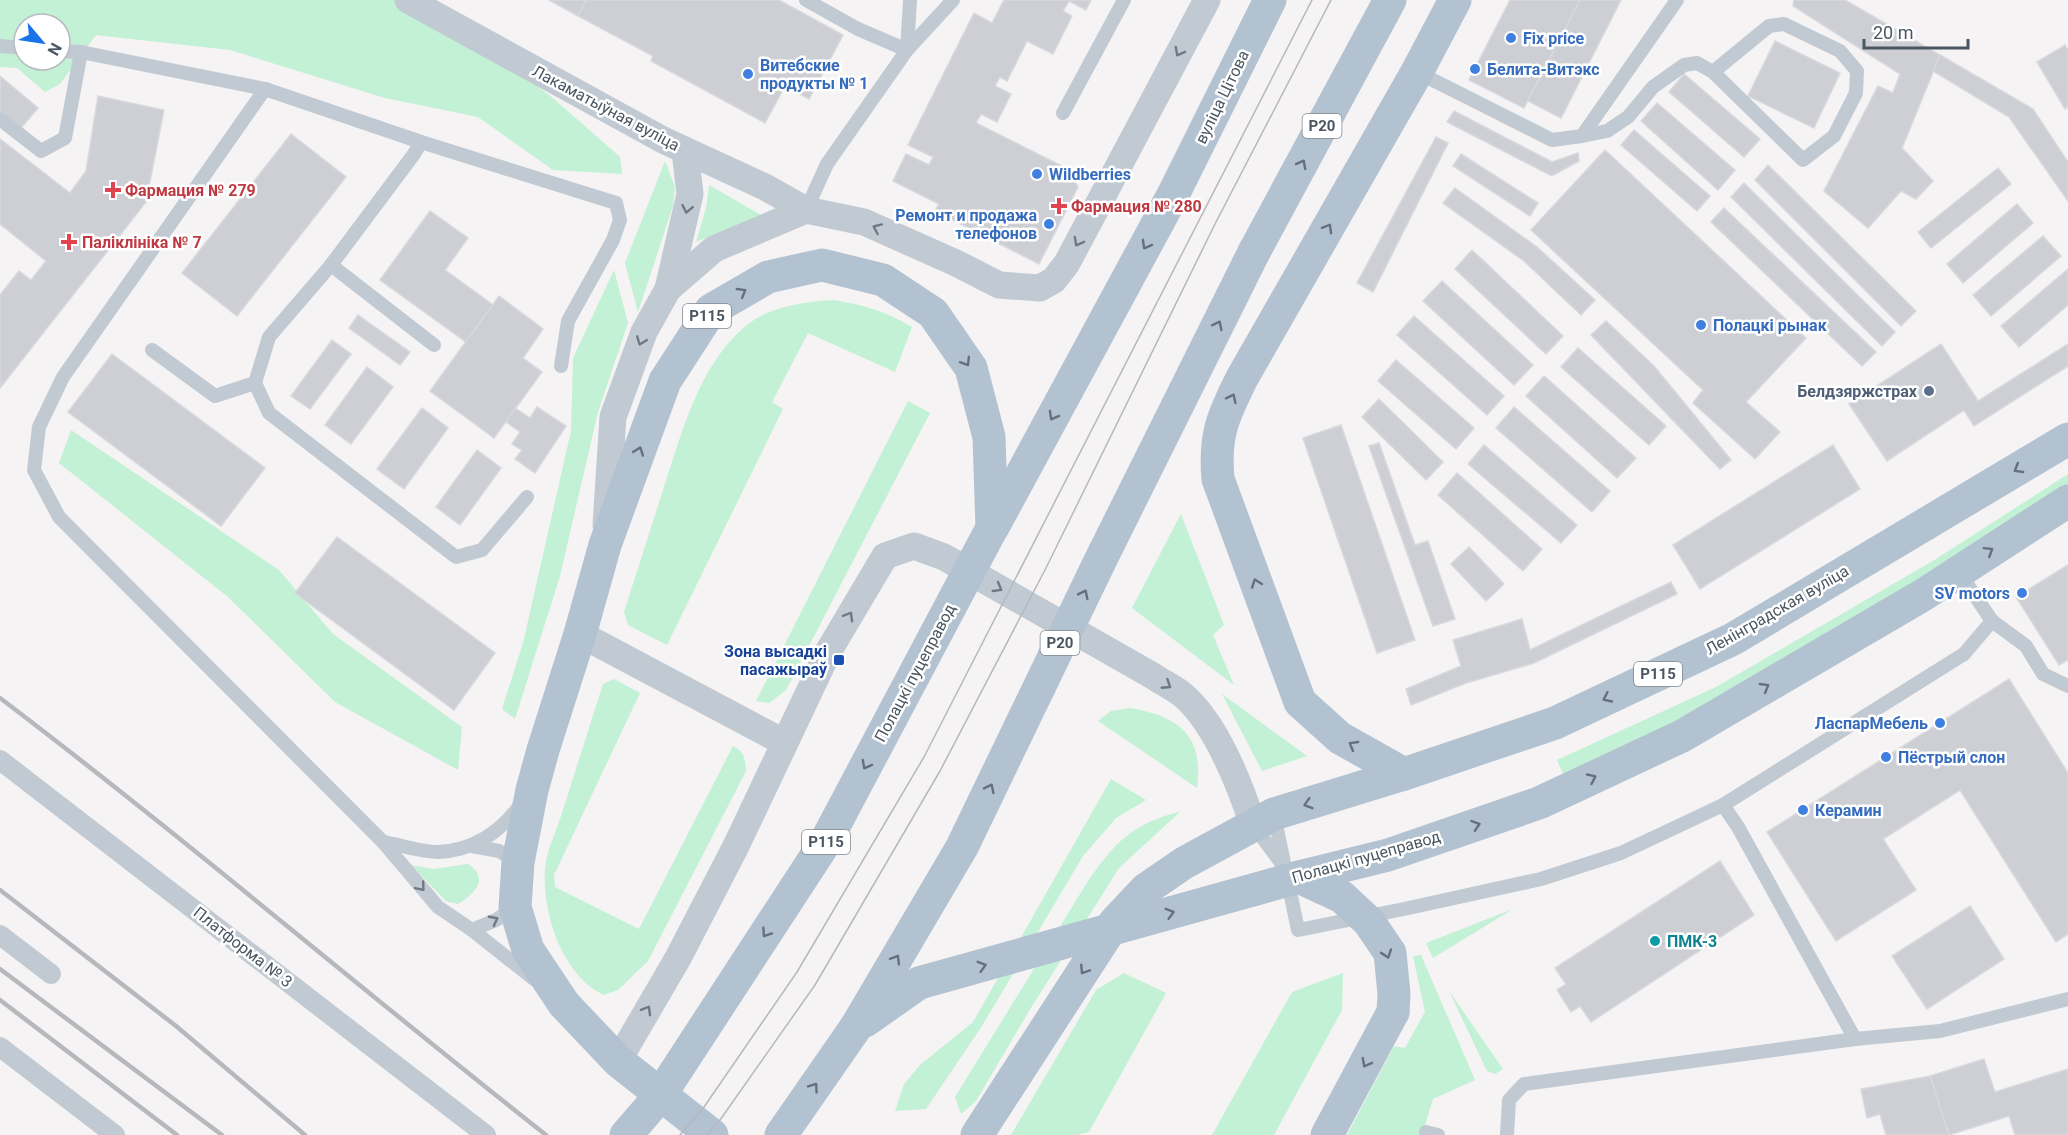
<svg xmlns="http://www.w3.org/2000/svg" width="2068" height="1135" viewBox="0 0 2068 1135" font-family="Roboto,sans-serif">
<rect width="100%" height="100%" fill="#f5f3f3"/>
<!-- green -->
<g fill="#c3f1d5" fill-rule="evenodd">
<path d="M0,0h405l100,61 49,38 66,58 2,17 -69,-4 -75,-53 -93,-19 -155,-48 -134,-15 -36,49 -15,8 -28,-24 -17,-1zM24,24h36v36h-36z"/>
<path d="M665,161l10,26 -2,19 -35,106 -13,-49z"/>
<path d="M709,185l52,30 -65,27 10,-34z"/>
<path d="M614,270l14,53 -30,89 -38,164 -45,143 -13,-10 21,-66 48,-212 2,-73z"/>
<path d="M833,300c34,6 50,10 79,27l-17,45 -87,-39 -36,69 11,7 -116,236 -39,-20 -4,-13c13,-41 26,-81 39,-122 19,-57 35,-125 84,-165 24,-19 57,-23 86,-25z"/>
<path d="M908,401l22,12 -144,277 -17,13 -13,-2z"/>
<path d="M71,430l208,140 54,64 129,93 -4,43 -123,-68 -107,-105 -169,-134z"/>
<path d="M2068,474v12l-127,82 -220,131 -156,80 -8,-19 159,-73 220,-128z"/>
<path d="M1181,514l43,111 -11,10 21,50 -102,-77z"/>
<path d="M614,679l26,14 -86,182 1,12 84,42 94,-183c12,6 12,13 13,25l-98,190 -30,29 -14,5c-42,-19 -62,-83 -59,-126 1,-17 11,-37 16,-53 14,-44 28,-88 42,-132z"/>
<path d="M1222,694l85,62 -45,15z"/>
<path d="M1130,708c48,8 74,27 67,80l-99,-67 13,-10z"/>
<path d="M1111,779l35,21 -30,18 -33,38 -101,170 -56,83 -31,2 9,-27 16,-19 53,-43z"/>
<path d="M1181,811l-62,57 -90,143 -53,90 -15,13 -6,-17 133,-216c29,-41 43,-56 93,-70z"/>
<path d="M468,864c22,14 7,30 -10,40l-12,-3 -35,-36 23,4z"/>
<path d="M1513,909l-80,49 -7,-15z"/>
<path d="M1421,955l54,125 -42,19 -11,36h-75l47,-89 11,2 20,-36 -12,-56z"/>
<path d="M1124,973l42,20 -77,139 -12,3h-66l85,-145z"/>
<path d="M1343,973l-1,37 -68,125h-62l80,-143z"/>
<path d="M1449,991l54,78 -8,5 -8,-3z"/>
</g>
<!-- building -->
<g fill="#cdcfd5" stroke="#d7d9de" stroke-width="1.5">
<path d="M549,0h37l-8,16z"/>
<path d="M586,0h193l64,35 -34,64 -24,-13 -20,37 -114,-62 2,-5 -75,-40z"/>
<path d="M1004,0h87l-5,10 -17,-9 -6,10 9,5 -19,38 -26,-13 -20,40 -7,-4 -5,9 16,8 -14,28 -16,-8 -5,9 92,46 10,18 -39,77 -104,-53 4,-7 -46,-23 13,-27 23,11 4,-8 -25,-12 66,-132 18,10z"/>
<path d="M1510,0h70l-56,108 -55,-28z"/>
<path d="M1580,0h41l-60,118 -33,-17z"/>
<path d="M1794,0h51l95,55 -38,93 31,33 -17,18 -15,-8 -33,37 -44,-37 54,-105 15,7 7,-19 -107,-68z"/>
<path d="M1775,41l65,32 -26,55 -66,-32z"/>
<path d="M2065,45l3,5v57l-3,2 -28,-47z"/>
<path d="M1940,55l93,54 35,53v39l-59,-84 -76,-46z"/>
<path d="M1684,74l76,65 -16,18 -75,-65z"/>
<path d="M0,76l38,32 -17,20 -21,-17z"/>
<path d="M98,96l66,14 -18,92 -146,186v-93l19,-24 12,9 15,-19 -46,-37v-85l70,54 16,-22z"/>
<path d="M1657,103l78,67 -17,20 -77,-69z"/>
<path d="M1454,111l98,51 26,-9 1,8 -27,15 -105,-54z"/>
<path d="M1634,130l76,66 -13,15 -76,-66z"/>
<path d="M291,134l55,43 -109,139 -55,-43z"/>
<path d="M1436,137l12,6 -75,149 -16,-9z"/>
<path d="M1605,150l201,188 -60,64 34,30 -25,27 -62,-56 10,-13 -172,-160z"/>
<path d="M1461,154l77,49 -8,13 -77,-50z"/>
<path d="M1768,165l148,146 -15,15 -146,-146z"/>
<path d="M1998,168l13,16 -80,64 -13,-16z"/>
<path d="M1744,183l151,149 -13,14 -151,-149z"/>
<path d="M1455,188l82,59 58,53 -14,15 -57,-54 -81,-58z"/>
<path d="M2017,204l16,19 -70,60 -16,-19z"/>
<path d="M1724,208l152,144 -14,14 -151,-144z"/>
<path d="M430,211l38,27 -23,32 48,35 -27,37 -86,-62z"/>
<path d="M2043,236l18,20 -70,60 -18,-21z"/>
<path d="M1472,250l91,86 -17,18 -91,-85z"/>
<path d="M2068,269v36l-49,42 -18,-21z"/>
<path d="M1442,281l91,84 -19,20 -91,-84z"/>
<path d="M499,296l44,33 -20,29 19,14 -48,66 -64,-47z"/>
<path d="M358,315l52,37 -10,13 -51,-37z"/>
<path d="M1414,316l90,80 -17,19 -90,-80z"/>
<path d="M1606,321l48,45 77,94 -11,9 -129,-134z"/>
<path d="M332,340l19,14 -41,55 -19,-13z"/>
<path d="M1941,344l37,57 90,-57v22l-94,60 -10,-16 -77,51 -38,-57z"/>
<path d="M1578,348l88,78 -17,19 -88,-78z"/>
<path d="M112,354l153,114 -44,58 -153,-114z"/>
<path d="M1396,360l78,68 -18,21 -78,-68z"/>
<path d="M367,367l26,20 -42,57 -26,-19z"/>
<path d="M1544,376l92,82 -19,20 -91,-82z"/>
<path d="M1379,399l64,63 -17,18 -64,-63z"/>
<path d="M537,407l29,19 -31,47 -20,-14 7,-9 -10,-6 8,-12 -14,-10 9,-14 15,10z"/>
<path d="M1514,407l96,84 -18,21 -96,-84z"/>
<path d="M422,408l26,20 -44,61 -27,-20z"/>
<path d="M1341,425l74,215 -38,13 -74,-215z"/>
<path d="M1379,443l36,102 13,-4 27,78 -22,7 -64,-180z"/>
<path d="M1484,445l93,80 -16,18 -93,-79z"/>
<path d="M1833,445l27,44 -160,100 -27,-44z"/>
<path d="M477,450l24,18 -41,57 -24,-18z"/>
<path d="M1457,473l85,76 -19,22 -85,-76z"/>
<path d="M337,537l158,116 -41,57 -159,-117z"/>
<path d="M1469,547l35,37 -18,17 -35,-37z"/>
<path d="M2068,565v95l-9,5 -43,-68z"/>
<path d="M1671,582l6,12 -143,69 -68,20 -55,22 -5,-16 55,-23 -8,-26 69,-21 8,31z"/>
<path d="M2009,679l59,94v161l-12,8 -96,-152 -77,49 33,51 -80,51 -69,-109z"/>
<path d="M1720,861l34,54 -163,107 -11,-16 -9,6 -14,-22 9,-6 -11,-16z"/>
<path d="M1970,906l34,53 -77,50 -35,-53z"/>
<path d="M1984,1059l11,33 73,-23v66h-53l-6,-19 -60,19 -19,-59z"/>
<path d="M1930,1076l19,59h-63l-6,-21 -13,4 -6,-29z"/>
</g>
<g fill="none" stroke-linecap="round" stroke-linejoin="round">
<!-- service -->
<g stroke="#c1cad2" stroke-width="14">
<path d="M806,0l52,29 49,21 46,-50"/>
<path d="M0,46l24,2"/>
<path d="M60,51l21,1 184,37 156,53 195,61 4,17 -7,20 -45,81 -7,45"/>
<path d="M1417,72l135,68 30,-4 95,-136"/>
<path d="M265,89l-202,288 -24,50 -5,43 25,47 324,325 55,65 34,23 62,49"/>
<path d="M1063,113l61,-113"/>
<path d="M0,119l41,32 24,-13 16,-86"/>
<path d="M1582,136l25,-5 21,-14 25,-30 31,-22 13,-2 16,9 90,88 31,-24 22,-43 1,-22 -17,-20 -56,-27 -15,2 -56,46"/>
<path d="M421,142l-7,12 -83,111 -62,72 -14,46 14,30 187,144 26,-7 45,-53"/>
<path d="M806,210l21,-46 80,-114 3,-50"/>
<path d="M331,265l103,80"/>
<path d="M152,350l63,46 40,-13"/>
<path d="M1992,621l34,25 17,28 25,12"/>
<path d="M1723,805l15,22 117,212"/>
<path d="M1274,815l24,115 106,-21 137,-30 80,-26 102,-48 241,-151 28,-33 -33,-49"/>
<path d="M1253,825l29,39"/>
<path d="M383,842c18,3 38,10 55,10 34,-1 63,-20 82,-47"/>
<path d="M472,846l27,5 19,11"/>
<path d="M472,930l24,-10 19,-13"/>
<path d="M1426,1132l12,3"/>
<path d="M1507,1135l2,-35 15,-16 331,-45 85,-8 128,-32"/>
</g>
<!-- pedestrian -->
<g stroke="#c1cad2" stroke-width="20">
<path d="M0,760l486,375"/>
<path d="M0,935l51,39"/>
<path d="M0,1047l115,88"/>
</g>
<!-- minor -->
<g stroke="#c1cad2" stroke-width="27">
<path d="M408,0l255,140 102,47 41,23 58,12 92,41 43,22 41,3 14,-8 13,-17 140,-263"/>
<path d="M668,289l46,-40 92,-39"/>
<path d="M606,525l7,-108 31,-85 24,-43 22,-95 -5,-43"/>
<path d="M580,634l205,109"/>
<path d="M618,1061l60,-103 58,-112 92,-194 57,-96 29,-10 30,11 209,119c10,7 22,12 31,20 32,28 56,89 69,129"/>
</g>
<!-- primary -->
<g stroke="#b3c2d1" stroke-width="33">
<path d="M1254,252l136,-252"/>
<path d="M993,527l181,-334 96,-193"/>
<path d="M1404,774l-64,-36 -40,-36 -82,-223c-4,-44 5,-63 24,-101l175,-306 38,-72"/>
<path d="M1299,877l89,-22 151,-52 143,-67 241,-141 145,-94"/>
<path d="M712,1135l-94,-74 -54,-57 -36,-54 -13,-43 3,-45 14,-72 11,-40 37,-116 25,-89 60,-164 46,-71 57,-33 54,-12 61,15 50,33 38,55 18,69 3,91"/>
<path d="M781,1135l75,-108"/>
<path d="M977,1135l138,-213 31,-33 38,-26 90,-49 130,-40 151,-51 178,-84 335,-200"/>
<path d="M1327,1135l66,-123"/>
</g>
<!-- tram -->
<g stroke="#b5b8bd" stroke-width="1.5">
<path d="M680,1135l24,-28 93,-135 127,-215 388,-757"/>
<path d="M707,1135l13,-15 95,-135 125,-214 106,-203 169,-344 116,-224"/>
</g>
<!-- rail -->
<g stroke="#b5b8bd" stroke-width="4.5">
<path d="M0,698c186,141 363,293 546,437"/>
<path d="M0,890l176,136 129,109"/>
<path d="M0,969l222,166"/>
<path d="M0,1000l177,135"/>
</g>
<!-- primary-bridge -->
<g stroke="#b3c2d1" stroke-width="33">
<path d="M865,1021l54,-38 380,-106 43,20 27,25 21,31 4,41 -1,18"/>
<path d="M856,1027l106,-180 139,-288 153,-307"/>
<path d="M626,1135l33,-38 167,-256 166,-313"/>
</g>
</g>
<!-- one-way arrows -->
<defs><path id="oneway-chevron" d="M-2-3.5L2.5 0L-2 3.5" fill="none" stroke-width="1.6" stroke-linecap="round" stroke-linejoin="round" transform="scale(1.5)"/></defs>
<g stroke="#6e7983">
<use href="#oneway-chevron" transform="translate(1179 52) rotate(118)"/>
<use href="#oneway-chevron" transform="translate(687 209) rotate(101)"/>
<use href="#oneway-chevron" transform="translate(877 228) rotate(-156)"/>
<use href="#oneway-chevron" transform="translate(1078 242) rotate(118)"/>
<use href="#oneway-chevron" transform="translate(641 341) rotate(111)"/>
<use href="#oneway-chevron" transform="translate(998 588) rotate(30)"/>
<use href="#oneway-chevron" transform="translate(849 616) rotate(-60)"/>
<use href="#oneway-chevron" transform="translate(1167 685) rotate(33)"/>
<use href="#oneway-chevron" transform="translate(421 887) rotate(50)"/>
<use href="#oneway-chevron" transform="translate(494 920) rotate(-28)"/>
<use href="#oneway-chevron" transform="translate(647 1010) rotate(-60)"/>
</g>
<g stroke="#64717d">
<use href="#oneway-chevron" transform="translate(1302 164) rotate(-62)"/>
<use href="#oneway-chevron" transform="translate(1328 228) rotate(-60)"/>
<use href="#oneway-chevron" transform="translate(1146 245) rotate(119)"/>
<use href="#oneway-chevron" transform="translate(742 292) rotate(-30)"/>
<use href="#oneway-chevron" transform="translate(1218 325) rotate(-63)"/>
<use href="#oneway-chevron" transform="translate(966 362) rotate(58)"/>
<use href="#oneway-chevron" transform="translate(1232 398) rotate(-64)"/>
<use href="#oneway-chevron" transform="translate(1053 416) rotate(119)"/>
<use href="#oneway-chevron" transform="translate(639 451) rotate(-70)"/>
<use href="#oneway-chevron" transform="translate(2018 469) rotate(149)"/>
<use href="#oneway-chevron" transform="translate(1989 551) rotate(-32)"/>
<use href="#oneway-chevron" transform="translate(1256 583) rotate(-110)"/>
<use href="#oneway-chevron" transform="translate(1084 594) rotate(-64)"/>
<use href="#oneway-chevron" transform="translate(1765 687) rotate(-30)"/>
<use href="#oneway-chevron" transform="translate(1607 698) rotate(155)"/>
<use href="#oneway-chevron" transform="translate(1353 745) rotate(-150)"/>
<use href="#oneway-chevron" transform="translate(866 765) rotate(118)"/>
<use href="#oneway-chevron" transform="translate(1592 778) rotate(-25)"/>
<use href="#oneway-chevron" transform="translate(990 788) rotate(-64)"/>
<use href="#oneway-chevron" transform="translate(1308 804) rotate(163)"/>
<use href="#oneway-chevron" transform="translate(1476 825) rotate(-19)"/>
<use href="#oneway-chevron" transform="translate(1170 913) rotate(-16)"/>
<use href="#oneway-chevron" transform="translate(766 933) rotate(124)"/>
<use href="#oneway-chevron" transform="translate(1387 954) rotate(71)"/>
<use href="#oneway-chevron" transform="translate(896 959) rotate(-59)"/>
<use href="#oneway-chevron" transform="translate(982 966) rotate(-16)"/>
<use href="#oneway-chevron" transform="translate(1084 970) rotate(123)"/>
<use href="#oneway-chevron" transform="translate(1366 1063) rotate(118)"/>
<use href="#oneway-chevron" transform="translate(814 1087) rotate(-55)"/>
</g>
<!-- markers -->
<g fill="#3f7fe0" stroke="#fff" stroke-width="2">
<circle cx="1511" cy="38" r="6"/>
<circle cx="1475" cy="69" r="6"/>
<circle cx="748" cy="74" r="6"/>
<circle cx="1037" cy="174" r="6"/>
<circle cx="1049" cy="224" r="6"/>
<circle cx="1701" cy="325" r="6"/>
<circle cx="2022" cy="593" r="6"/>
<circle cx="1940" cy="723" r="6"/>
<circle cx="1886" cy="757" r="6"/>
<circle cx="1803" cy="810" r="6"/>
</g>
<g fill="#e0444e" stroke="#fff" stroke-width="2">
<path d="M110 181h6v6h6v6h-6v6h-6v-6h-6v-6h6z"/>
<path d="M1056 197h6v6h6v6h-6v6h-6v-6h-6v-6h6z"/>
<path d="M66 233h6v6h6v6h-6v6h-6v-6h-6v-6h6z"/>
</g>
<circle fill="#5c6f8a" stroke="#fff" stroke-width="2" cx="1929" cy="391" r="6"/>
<rect fill="#1a4fb4" stroke="#fff" stroke-width="2" x="833" y="654" width="12" height="12" rx="3"/>
<circle fill="#0f9aa8" stroke="#fff" stroke-width="2" cx="1655" cy="941" r="6"/>
<g text-anchor="middle" dominant-baseline="central" stroke-width="5" stroke-linejoin="round" paint-order="stroke">
<!-- shield labels -->
<g fill="#fff" stroke="#808990" stroke-width="1.5">
<rect x="1302.5" y="114" width="39" height="24" rx="4.5"/>
<rect x="683" y="304" width="48" height="24" rx="4.5"/>
<rect x="1040.5" y="631" width="39" height="24" rx="4.5"/>
<rect x="1634" y="662" width="48" height="24" rx="4.5"/>
<rect x="802" y="830" width="48" height="24" rx="4.5"/>
</g>
<g font-size="15" font-weight="bold" fill="#4a5661">
<text x="1322" y="126">Р20</text>
<text x="707" y="316">Р115</text>
<text x="1060" y="643">Р20</text>
<text x="1658" y="674">Р115</text>
<text x="826" y="842">Р115</text>
</g>
<!-- shop labels -->
<g font-size="16" font-weight="bold" fill="#366cbe" stroke="#fff" text-anchor="start">
<text x="1523" y="38">Fix price</text>
<text x="760" y="65">Витебские<tspan x="760" dy="18">продукты № 1</tspan></text>
<text x="1487" y="69">Белита-Витэкс</text>
<text x="1049" y="174">Wildberries</text>
<text x="1037" y="215" text-anchor="end">Ремонт и продажа<tspan x="1037" dy="18">телефонов</tspan></text>
<text x="1713" y="325">Полацкі рынак</text>
<text x="2010" y="593" text-anchor="end">SV motors</text>
<text x="1928" y="723" text-anchor="end">ЛаспарМебель</text>
<text x="1898" y="757">Пёстрый слон</text>
<text x="1815" y="810">Керамин</text>
</g>
<!-- street labels -->
<g font-size="16" fill="#4a5661" stroke="#fff">
<text transform="translate(1222 97) rotate(-64)">вуліца Цітова</text>
<text transform="translate(606 108) rotate(28)">Лакаматыўная вуліца</text>
<text transform="translate(1777 610) rotate(-30)">Ленінградская вуліца</text>
<text transform="translate(915 673) rotate(-62)">Полацкі пуцеправод</text>
<text transform="translate(1366 857) rotate(-16)">Полацкі пуцеправод</text>
<text transform="translate(243 947) rotate(38)">Платформа № 3</text>
</g>
<!-- health labels -->
<g font-size="16" font-weight="bold" fill="#be3a42" stroke="#fff" text-anchor="start">
<text x="125" y="190">Фармация № 279</text>
<text x="1071" y="206">Фармация № 280</text>
<text x="82" y="242">Паліклініка № 7</text>
</g>
<!-- service labels -->
<g font-size="16" font-weight="bold" fill="#4e5e75" stroke="#fff" text-anchor="end">
<text x="1917" y="391">Белдзяржстрах</text>
</g>
<!-- transit labels -->
<g font-size="16" font-weight="bold" fill="#164399" stroke="#fff" text-anchor="end">
<text x="827" y="651">Зона высадкі<tspan x="827" dy="18">пасажыраў</tspan></text>
</g>
<!-- culture labels -->
<g font-size="16" font-weight="bold" fill="#0d838f" stroke="#fff" text-anchor="start">
<text x="1667" y="941">ПМК-3</text>
</g>
</g>
<!-- north arrow -->
<g transform="translate(42 42) rotate(119)"><circle r="28" fill="#ffffff" stroke="#b7bbc0" stroke-width="1.5"/>
<path d="M0-4.5L10 22L0 15L-10 22Z" fill="#1a73e8"/>
<text y="-9" font-size="16" font-weight="bold" text-anchor="middle" fill="#4a5661">N</text>
</g>
<!-- scale -->
<path d="M1864 39v9h104v-9" fill="none" stroke="#4a5661" stroke-width="3"/>
<text x="1873" y="39" font-size="18" fill="#4a5661" stroke="#ffffff" stroke-width="4.5" paint-order="stroke">20 m</text>
</svg>
